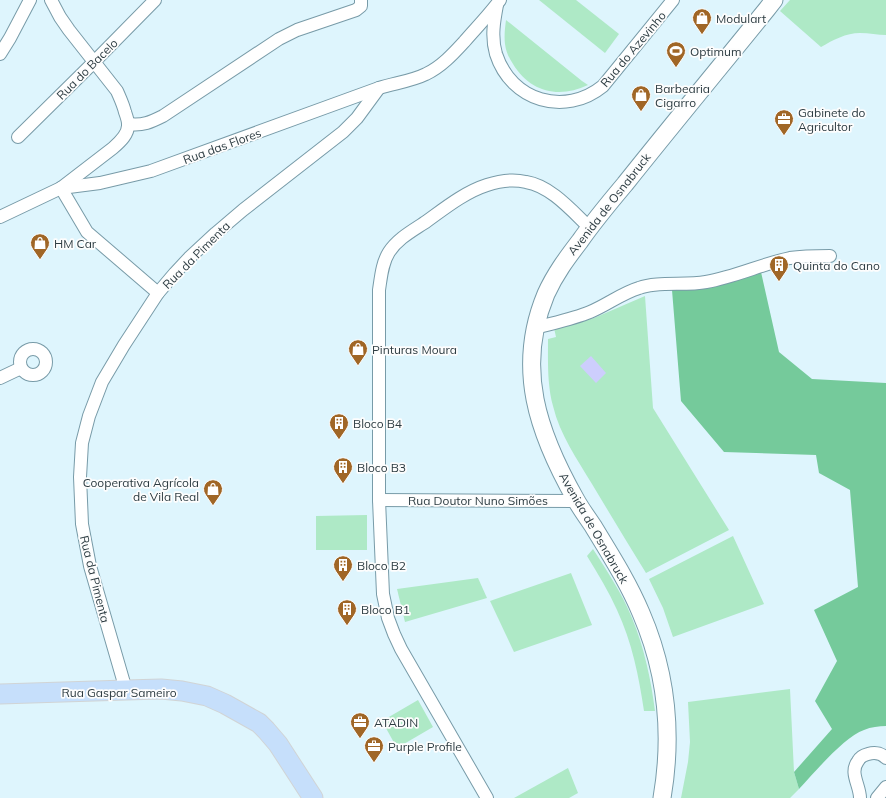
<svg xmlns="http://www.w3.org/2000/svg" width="886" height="798" viewBox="0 0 886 798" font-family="Mulish,sans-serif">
<rect width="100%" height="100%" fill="#def5fd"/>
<!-- green -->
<g fill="#aee9c6">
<path d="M539,0h37l43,34 -14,19z"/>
<path d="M790,0h96v35c-8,0 -17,-2 -26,-2 -14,0 -27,7 -39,14l-41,-36z"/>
<path d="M506,20l76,61 6,4c-29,14 -58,7 -75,-21 -4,-6 -7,-12 -8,-20 -1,-8 0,-16 1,-24z"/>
<path d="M645,296l8,112 76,122 -83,43c-18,-29 -36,-59 -54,-89 -15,-25 -32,-49 -39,-78 -6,-22 -5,-45 -5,-67l8,-2 -2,-9 40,-10z"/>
<path d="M367,515v35h-51v-34z"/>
<path d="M733,536l31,68 -91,33 -10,-29 -14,-29z"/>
<path d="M593,549c14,22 29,44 39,69 12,29 19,61 23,93h-11c-5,-34 -12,-69 -27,-101 -8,-18 -19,-36 -30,-54z"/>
<path d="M571,573l21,52 -78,27 -24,-51z"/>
<path d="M478,578l9,20 -82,24 -8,-33z"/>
<path d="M790,689l4,83 5,17 -9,9h-109l7,-36 2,-20 -2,-40z"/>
<path d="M418,700l15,27 -36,21 -15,-27z"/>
<path d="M568,768l10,25 -9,5h-55z"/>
</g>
<!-- forest -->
<path fill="#75ca9b" d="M761,272l18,80 33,27 74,4v343c-7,0 -15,1 -22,4 -20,7 -49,42 -65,59l-5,-17 38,-43 -17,-28 22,-40 -23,-51 44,-23 -8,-97 -31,-17 -3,-18 -92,-3 -43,-51 -9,-111z"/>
<!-- water -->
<path fill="#cdcefd" d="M591,356l15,17 -10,10 -16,-17z"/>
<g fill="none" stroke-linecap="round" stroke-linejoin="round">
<defs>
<g id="street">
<path d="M497,5c-3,16 -6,32 -1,49 15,47 69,63 107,32l70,-86"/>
<path d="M0,54l10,-16 20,-38"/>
<path d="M128,124c15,2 23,-2 35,-8l116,-77 18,-9 59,-20 5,-4v-6"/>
<path d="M18,137l76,-75 61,-62"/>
<path d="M61,188l39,-5 51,-12 228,-83c16,-5 33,-7 47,-14 15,-7 27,-20 38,-32 12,-14 25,-27 36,-42"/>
<path d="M61,188l26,44 71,61"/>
<path d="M0,217l61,-29 52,-40c7,-6 16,-14 15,-24 0,-4 -2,-9 -3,-12 -2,-8 -5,-14 -8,-21l-48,-61 -9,-13 -9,-17"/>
<path d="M535,328c18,-5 38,-9 55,-16 17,-7 32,-19 49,-24 19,-7 46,-2 67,-6 29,-5 56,-18 84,-24 13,-2 27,-2 40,-2"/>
<circle cx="33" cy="362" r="13"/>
<path d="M0,378l21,-10"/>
<path d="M379,500l197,1"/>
<path d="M126,690l-36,-124 -8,-42 -2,-47 2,-34 7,-27 13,-34 22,-37 34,-52 17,-20 14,-15 27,-25 27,-23 100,-78 14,-14 22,-30"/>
<path d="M487,798l-86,-149 -7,-15 -6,-16 -5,-24 -4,-94v-210c2,-13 3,-27 10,-38 9,-14 25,-22 38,-31 18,-13 38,-29 60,-36 12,-4 27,-6 39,-3 25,4 46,29 64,46"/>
<path d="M860,798c0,-13 -11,-25 -2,-37 2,-4 6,-6 10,-7 7,-2 13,-1 18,4"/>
<path d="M877,798l9,-11"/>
</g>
<path id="secondary" d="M662,798c11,-64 5,-125 -21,-185 -13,-31 -31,-59 -48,-87 -6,-9 -12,-17 -17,-26 -38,-67 -61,-132 -30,-206 9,-20 21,-36 34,-53 14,-20 29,-38 45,-57 47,-59 95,-117 142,-175l7,-9"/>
<path id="primary" d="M0,694l126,-4 35,-1 21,2 25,5 18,8 34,19 7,7 12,14 35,54"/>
</defs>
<!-- street casing -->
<use href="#street" stroke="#789ba8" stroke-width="14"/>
<!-- secondary casing -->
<use href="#secondary" stroke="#789ba8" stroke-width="19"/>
<!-- primary casing -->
<use href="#primary" stroke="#d1d4d5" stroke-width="21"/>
<!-- street -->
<use href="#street" stroke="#fff" stroke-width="12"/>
<!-- secondary -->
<use href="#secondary" stroke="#fff" stroke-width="17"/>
<!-- primary -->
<use href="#primary" stroke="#c6dffb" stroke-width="19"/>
</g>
<!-- icons -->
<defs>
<symbol id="shop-pin" viewBox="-11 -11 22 30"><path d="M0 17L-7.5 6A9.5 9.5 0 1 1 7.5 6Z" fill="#a06626" stroke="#fdfdfd"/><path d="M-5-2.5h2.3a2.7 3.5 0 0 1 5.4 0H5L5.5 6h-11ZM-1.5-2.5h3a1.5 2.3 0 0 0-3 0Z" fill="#fff"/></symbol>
<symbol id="stadium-pin" viewBox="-11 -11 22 30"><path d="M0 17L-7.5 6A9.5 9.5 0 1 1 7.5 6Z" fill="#a06626" stroke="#fdfdfd"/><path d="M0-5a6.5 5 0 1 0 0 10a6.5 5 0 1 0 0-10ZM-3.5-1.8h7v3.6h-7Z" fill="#fff"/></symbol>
<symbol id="office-pin" viewBox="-11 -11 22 30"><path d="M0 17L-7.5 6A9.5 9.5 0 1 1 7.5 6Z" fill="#a06626" stroke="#fdfdfd"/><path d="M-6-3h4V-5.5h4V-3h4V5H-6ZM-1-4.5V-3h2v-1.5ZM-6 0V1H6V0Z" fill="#fff"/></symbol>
<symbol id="building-pin" viewBox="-11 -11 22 30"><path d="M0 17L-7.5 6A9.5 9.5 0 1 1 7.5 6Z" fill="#a06626" stroke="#fdfdfd"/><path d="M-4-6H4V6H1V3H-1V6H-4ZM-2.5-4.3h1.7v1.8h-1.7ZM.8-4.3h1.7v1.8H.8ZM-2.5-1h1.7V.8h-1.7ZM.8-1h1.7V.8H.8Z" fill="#fff"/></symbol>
</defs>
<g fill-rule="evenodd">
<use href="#shop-pin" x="691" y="7" width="22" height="30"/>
<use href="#stadium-pin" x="665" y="40" width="22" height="30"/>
<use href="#shop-pin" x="630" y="84" width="22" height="30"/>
<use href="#office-pin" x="773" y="108" width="22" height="30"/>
<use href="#shop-pin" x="29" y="232" width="22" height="30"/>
<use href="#building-pin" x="768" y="254" width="22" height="30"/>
<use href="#shop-pin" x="347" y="338" width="22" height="30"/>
<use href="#building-pin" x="328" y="412" width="22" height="30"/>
<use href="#building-pin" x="332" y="456" width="22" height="30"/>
<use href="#shop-pin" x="202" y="478" width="22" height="30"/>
<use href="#building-pin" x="332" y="554" width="22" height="30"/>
<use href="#building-pin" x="336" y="598" width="22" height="30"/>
<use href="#office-pin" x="349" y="711" width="22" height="30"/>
<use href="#office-pin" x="363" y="735" width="22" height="30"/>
</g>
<g text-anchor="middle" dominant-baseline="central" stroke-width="3.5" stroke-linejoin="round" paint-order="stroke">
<!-- poi labels -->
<g font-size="12" fill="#2d3c42" stroke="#fdfdfd" text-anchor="start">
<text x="716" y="18">Modulart</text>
<text x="690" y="51">Optimum</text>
<text x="655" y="88">Barbearia<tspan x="655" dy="14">Cigarro</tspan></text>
<text x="798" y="112">Gabinete do<tspan x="798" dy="14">Agricultor</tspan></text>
<text x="54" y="243">HM Car</text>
<text x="793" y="265">Quinta do Cano</text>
<text x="372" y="349">Pinturas Moura</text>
<text x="353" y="423">Bloco B4</text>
<text x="357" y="467">Bloco B3</text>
<text x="199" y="482" text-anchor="end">Cooperativa Agrícola<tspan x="199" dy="14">de Vila Real</tspan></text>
<text x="357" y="565">Bloco B2</text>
<text x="361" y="609">Bloco B1</text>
<text x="374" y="722">ATADIN</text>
<text x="388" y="746">Purple Profile</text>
</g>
<!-- street labels -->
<g font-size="12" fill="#2d3c42" stroke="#fdfdfd">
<text transform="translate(633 49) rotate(-50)">Rua do Azevinho</text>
<text transform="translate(87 69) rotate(-45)">Rua do Bacelo</text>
<text transform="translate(222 146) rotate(-20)">Rua das Flores</text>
<text transform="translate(609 204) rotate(-52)">Avenida de Osnabruck</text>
<text transform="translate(196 255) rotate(-45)">Rua da Pimenta</text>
<text x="478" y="500">Rua Doutor Nuno Simões</text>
<text transform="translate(594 528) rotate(60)">Avenida de Osnabruck</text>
<text transform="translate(95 579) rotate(76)">Rua da Pimenta</text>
<text x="119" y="692">Rua Gaspar Sameiro</text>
</g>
</g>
</svg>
